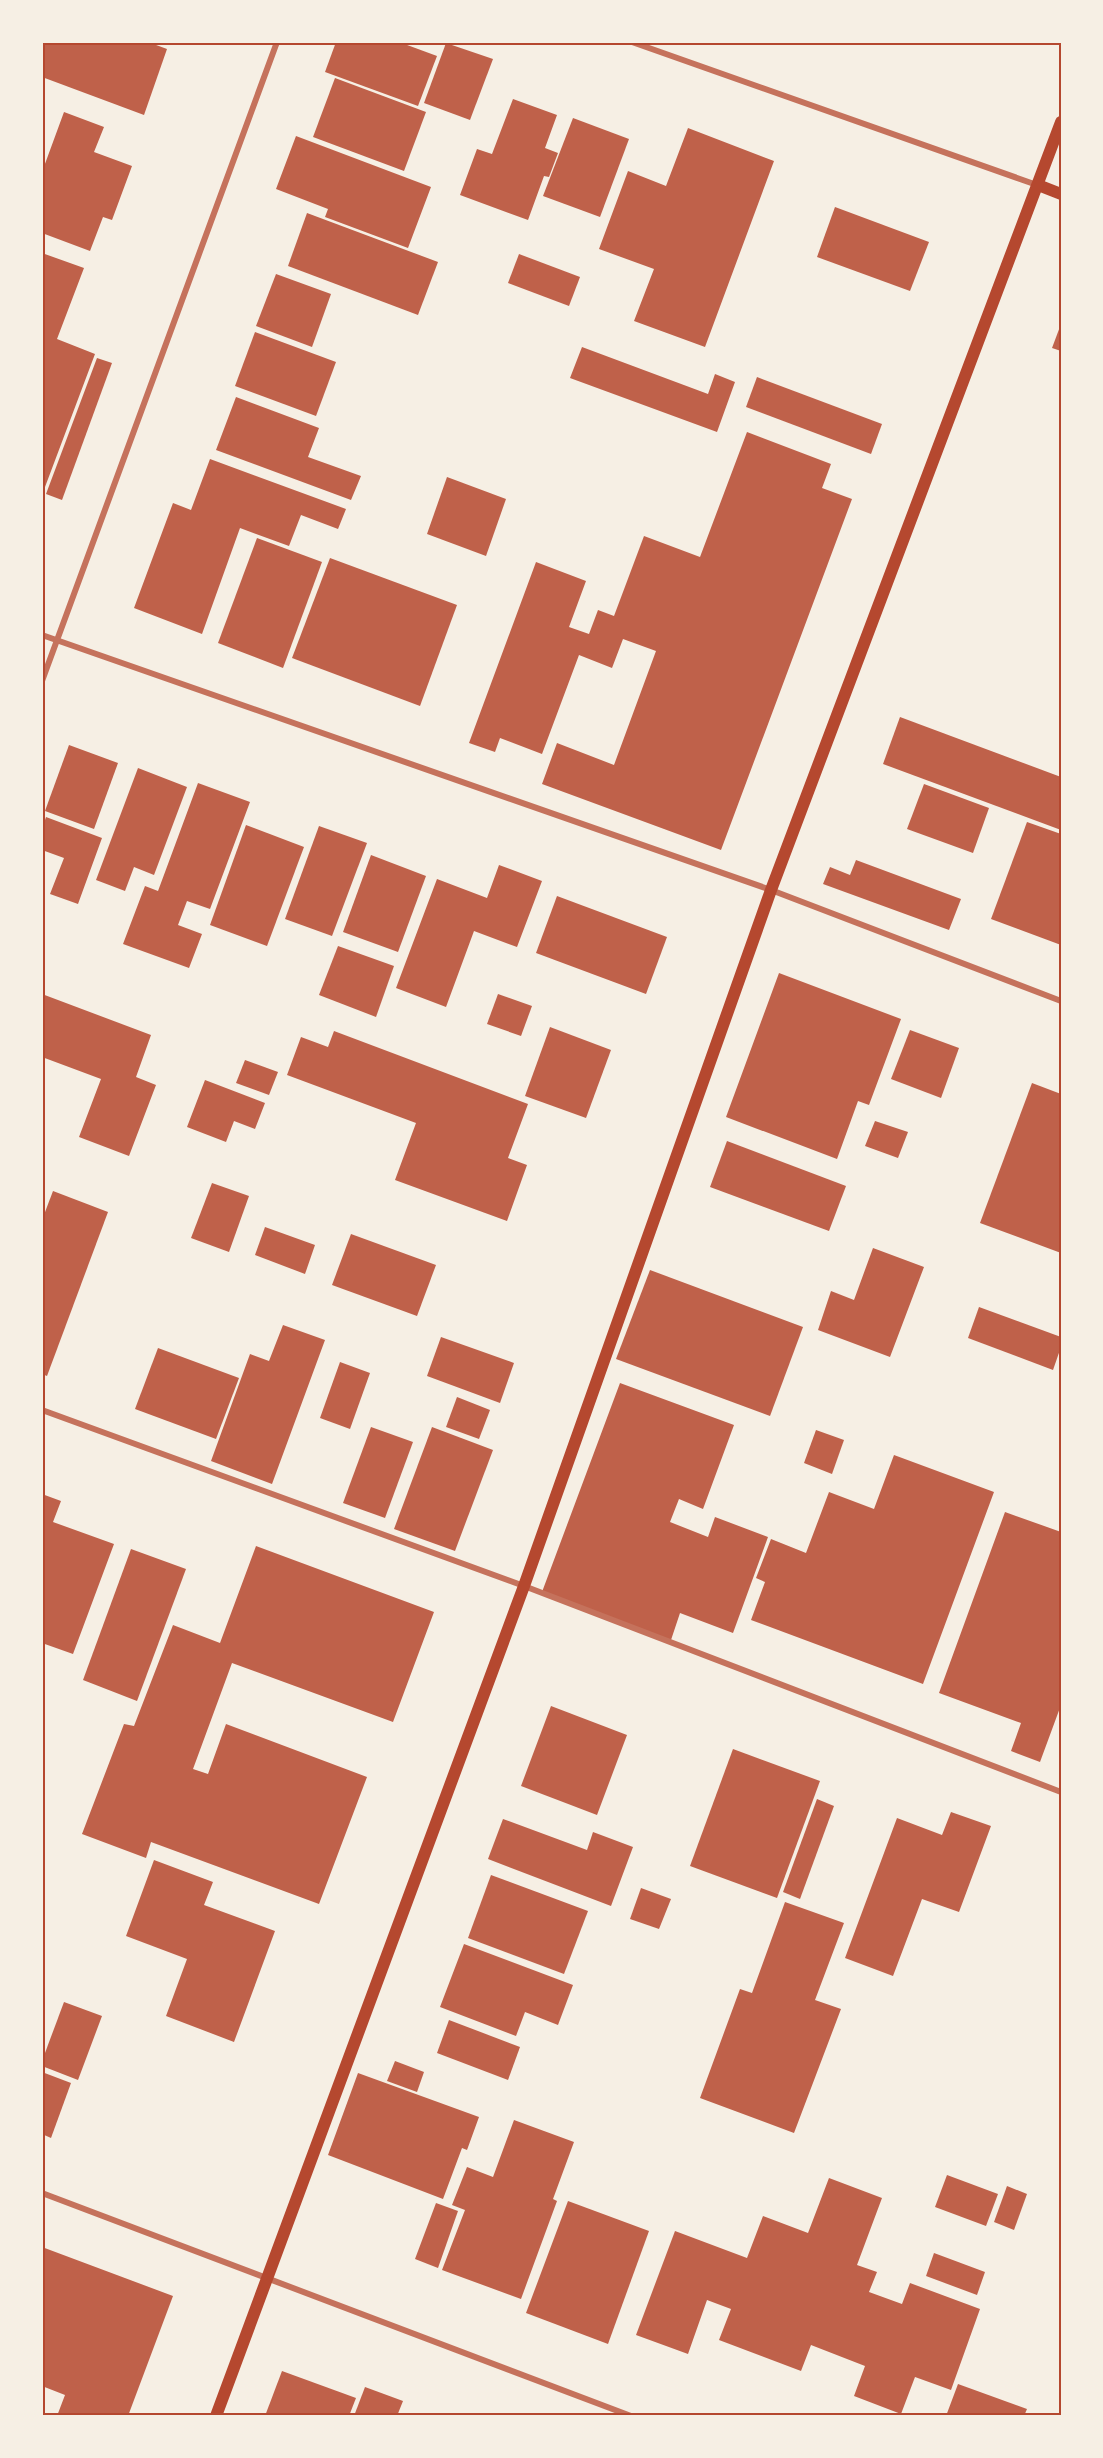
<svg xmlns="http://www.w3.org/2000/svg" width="1103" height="2458" viewBox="0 0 1103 2458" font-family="Barlow,sans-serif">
<rect width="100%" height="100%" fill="#f6efe4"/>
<!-- building -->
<g fill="#bf614a">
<path d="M42,42h106l19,7 -23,66 -102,-38z"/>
<path d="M336,42h63l38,14 -19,50 -93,-34z"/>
<path d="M446,43l47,16 -23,61 -46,-17z"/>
<path d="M335,78l91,34 -22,59 -91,-34z"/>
<path d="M513,99l44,16 -12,33 13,5 -9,24 -5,-1 -16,44 -68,-25 17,-46 15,5z"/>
<path d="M64,112l40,15 -10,25 38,14 -20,54 -9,-3 -13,34 -48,-18v-61z"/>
<path d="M573,118l56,21 -29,78 -57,-21z"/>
<path d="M688,128l86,33 -69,186 -71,-26 20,-52 -55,-20 29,-78 38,15z"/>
<path d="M296,136l135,51 -23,61 -83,-31 3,-8 -52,-20z"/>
<path d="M835,207l94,35 -19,49 -93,-34z"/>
<path d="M307,213l131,49 -20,53 -130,-49z"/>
<path d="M42,253l42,15 -27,71 38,15 -50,133 -3,-1z"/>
<path d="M519,254l61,23 -11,29 -61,-23z"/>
<path d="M276,274l55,20 -19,53 -56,-21z"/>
<path d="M1061,324v27l-9,-3z"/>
<path d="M255,332l81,30 -20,54 -81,-30z"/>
<path d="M582,347l126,47 7,-20 20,8 -18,50 -147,-54z"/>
<path d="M97,358l15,5 -50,137 -16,-6z"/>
<path d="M757,377l125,47 -11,30 -125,-47z"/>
<path d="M236,397l83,31 -11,29 53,19 -10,24 -135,-50z"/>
<path d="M747,432l84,32 -9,24 30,11 -131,351 -179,-66 15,-41 57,22 42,-114 -33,-12 -11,29 -33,-13 -37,99 -42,-16 -5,14 -26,-9 67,-181 50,19 -17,46 20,7 9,-24 16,6 30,-80 56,21z"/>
<path d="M210,459l136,50 -8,20 -37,-14 -12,31 -49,-18 -38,106 -68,-26 39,-105 18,7z"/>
<path d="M447,477l59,22 -20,57 -59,-22z"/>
<path d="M257,538l65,24 -39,106 -65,-25z"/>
<path d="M330,558l127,47 -37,101 -128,-48z"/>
<path d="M900,717l161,60v53l-178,-66z"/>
<path d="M69,745l49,18 -24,66 -49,-18z"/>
<path d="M138,768l49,19 -33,88 -20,-8 -9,24 -29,-11z"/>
<path d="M198,783l52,19 -40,107 -23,-8 -9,24 24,9 -13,34 -66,-24 22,-58 13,5z"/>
<path d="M924,784l65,24 -16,45 -66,-24z"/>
<path d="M46,817l56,21 -24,66 -28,-10 14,-36 -22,-8v-21z"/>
<path d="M1027,822l34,12v111l-70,-26z"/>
<path d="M246,825l58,22 -37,99 -57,-21z"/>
<path d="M319,826l48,17 -35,93 -47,-17z"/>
<path d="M371,855l55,21 -28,76 -55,-20z"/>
<path d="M856,860l105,39 -12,31 -126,-46 7,-17 20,8z"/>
<path d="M499,865l43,16 -25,66 -43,-16 -28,76 -50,-19 41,-109 50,19z"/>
<path d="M557,896l110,41 -21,57 -110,-41z"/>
<path d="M338,946l56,20 -18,51 -57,-22z"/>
<path d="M779,973l122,46 -32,86 -11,-4 -21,58 -111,-42z"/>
<path d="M42,994l109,41 -15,42 20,8 -27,71 -50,-19 22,-58 -59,-22z"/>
<path d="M498,994l34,12 -11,30 -34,-12z"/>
<path d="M550,1027l61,23 -25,68 -61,-22z"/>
<path d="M910,1030l49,18 -18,50 -50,-19z"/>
<path d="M334,1031l194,73 -20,54 19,7 -20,56 -112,-41 21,-57 -129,-48 14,-38 27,10z"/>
<path d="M245,1060l33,12 -9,23 -33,-12z"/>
<path d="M205,1080l60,23 -10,26 -21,-8 -8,21 -39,-15z"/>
<path d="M1032,1083l29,11v159l-81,-30z"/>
<path d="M875,1121l33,11 -10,26 -33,-12z"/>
<path d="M727,1141l119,45 -17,45 -119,-44z"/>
<path d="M212,1183l37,13 -20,56 -38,-14z"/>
<path d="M53,1191l55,21 -61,164 -5,-2v-154z"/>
<path d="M265,1227l50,18 -10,29 -50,-19z"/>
<path d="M351,1234l85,31 -19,51 -85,-31z"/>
<path d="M873,1248l51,19 -34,90 -72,-27 13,-39 23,9z"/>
<path d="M650,1270l153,57 -33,89 -154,-57z"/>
<path d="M979,1307l82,30v10l-8,23 -85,-32z"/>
<path d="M283,1325l42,15 -53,144 -61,-23 39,-107 19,7z"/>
<path d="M441,1337l73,26 -14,40 -73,-27z"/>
<path d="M158,1348l81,30 -23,61 -81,-30z"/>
<path d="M340,1362l30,11 -20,56 -30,-11z"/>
<path d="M620,1383l114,42 -31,84 -24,-10 -9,23 38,15 7,-20 53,20 -35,96 -53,-20 -9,27 -129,-48z"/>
<path d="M457,1397l33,13 -11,29 -33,-12z"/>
<path d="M371,1427l42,15 -28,76 -42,-15z"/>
<path d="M432,1427l61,23 -38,101 -61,-22z"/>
<path d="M816,1430l28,10 -12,34 -28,-11z"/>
<path d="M894,1455l100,37 -71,192 -172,-64 14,-38 -9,-4 15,-39 35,14 23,-61 45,17z"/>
<path d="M42,1494l19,7 -8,21 61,22 -41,110 -31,-11z"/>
<path d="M1005,1512l56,20v173l-21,57 -29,-11 10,-28 -82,-30z"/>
<path d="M256,1546l178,66 -41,110 -161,-59 -39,106 15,5 18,-50 141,53 -48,127 -168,-62 -5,16 -64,-24 42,-110 10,2 39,-101 47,18z"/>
<path d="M131,1549l55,20 -49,132 -54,-21z"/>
<path d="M551,1706l76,29 -30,80 -76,-29z"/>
<path d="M733,1749l87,32 -43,117 -87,-32z"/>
<path d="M817,1799l17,7 -34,93 -17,-7z"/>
<path d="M951,1812l40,14 -32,86 -37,-13 -29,77 -48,-18 52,-140 45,17z"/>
<path d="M503,1819l84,31 6,-18 40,15 -22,59 -123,-47z"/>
<path d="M154,1860l59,22 -9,23 71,26 -41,111 -68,-26 21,-57 -61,-23z"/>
<path d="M491,1875l97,36 -24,63 -96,-36z"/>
<path d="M641,1888l30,11 -12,30 -29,-10z"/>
<path d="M785,1902l59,21 -29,77 26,9 -47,124 -94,-35 40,-109 12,4z"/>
<path d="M464,1944l109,41 -15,40 -33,-13 -9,24 -76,-29z"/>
<path d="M64,2002l38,14 -24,64 -36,-14v-5z"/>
<path d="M449,2020l71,27 -12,33 -71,-27z"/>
<path d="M395,2061l29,11 -7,20 -30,-11z"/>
<path d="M42,2072l29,11 -20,55 -9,-4z"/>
<path d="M358,2073l121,44 -12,33 -5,-2 -19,51 -115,-44z"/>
<path d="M514,2120l60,22 -21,57 4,2 -36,98 -79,-29 23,-60 -13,-5 15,-38 26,10z"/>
<path d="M947,2175l51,19 -12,32 -51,-19z"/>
<path d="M829,2178l53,20 -25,67 20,7 -8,20 33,12 8,-21 70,26 -29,81 -36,-13 -14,37 -47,-18 11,-30 -54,-21 -10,26 -82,-31 12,-31 -24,-9 -19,54 -52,-19 39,-104 72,27 16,-42 45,17z"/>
<path d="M1007,2186l20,8 -13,36 -20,-8z"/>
<path d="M568,2201l81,30 -41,113 -82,-31z"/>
<path d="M436,2203l22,8 -20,57 -23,-9z"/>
<path d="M42,2247l131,49 -45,120h-71l8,-21 -23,-9z"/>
<path d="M934,2253l51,19 -8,23 -51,-19z"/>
<path d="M282,2371l74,27 -7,18h-84z"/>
<path d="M958,2384l69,25 -3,7h-78z"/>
<path d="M365,2387l38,14 -6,15h-43z"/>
</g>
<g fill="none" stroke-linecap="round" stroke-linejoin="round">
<!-- minor -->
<g stroke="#c5725c" stroke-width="6">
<path d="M632,42l405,143"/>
<path d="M42,635l729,255 290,111"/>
<path d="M42,681l235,-639"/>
<path d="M42,1410l482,176 537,206"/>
<path d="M42,2193l589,223"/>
</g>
<!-- secondary -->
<g stroke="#b5482f" stroke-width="12">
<path d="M1038,185l23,9"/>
<path d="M216,2416l308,-830 247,-696 290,-768"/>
</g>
</g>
<!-- border -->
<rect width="1103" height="2458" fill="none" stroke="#f6efe4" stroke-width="87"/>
<rect x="44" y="44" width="1016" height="2370" fill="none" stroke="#b5482f" stroke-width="2"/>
</svg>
